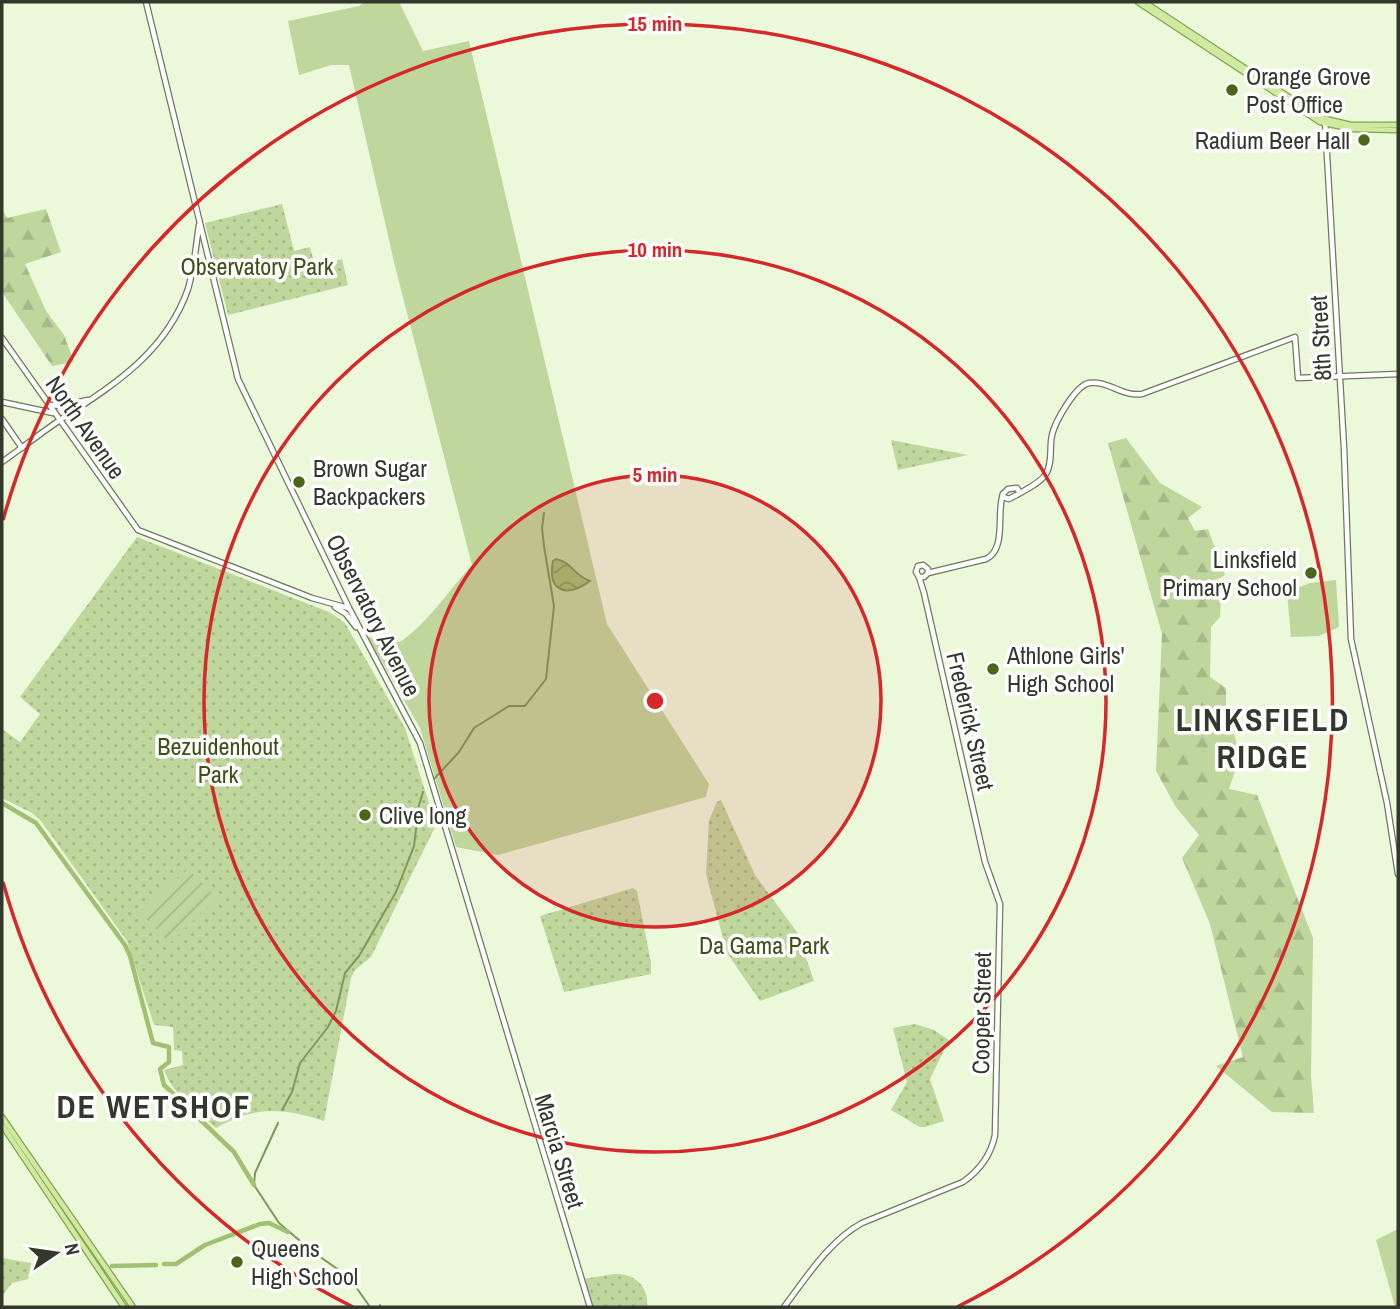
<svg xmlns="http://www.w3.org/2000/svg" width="1400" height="1309" viewBox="0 0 1400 1309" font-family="'Archivo Narrow',sans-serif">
<defs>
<pattern id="forest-firs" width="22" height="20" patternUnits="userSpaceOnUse" patternTransform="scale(1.75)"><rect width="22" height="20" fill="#bfd69d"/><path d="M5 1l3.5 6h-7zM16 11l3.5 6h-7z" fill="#a5b887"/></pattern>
<pattern id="park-dots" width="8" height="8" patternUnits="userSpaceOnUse" patternTransform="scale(1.75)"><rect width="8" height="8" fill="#bfd69d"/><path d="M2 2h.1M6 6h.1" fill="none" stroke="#a5b887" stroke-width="1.8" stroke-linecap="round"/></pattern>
<pattern id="garden-furrows" width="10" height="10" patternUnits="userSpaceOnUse" patternTransform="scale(1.75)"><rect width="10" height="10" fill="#bfd69d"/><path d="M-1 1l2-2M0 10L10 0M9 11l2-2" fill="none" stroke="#a5b887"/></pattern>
<pattern id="water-waves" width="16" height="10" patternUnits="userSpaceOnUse" patternTransform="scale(1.75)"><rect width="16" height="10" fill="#a1c071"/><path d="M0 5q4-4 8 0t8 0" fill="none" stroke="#849d5d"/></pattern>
</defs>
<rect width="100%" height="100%" fill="#ebf8d9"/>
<!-- grass -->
<g fill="#bfd69d">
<path d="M365,2h34l24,49 46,-10 138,583 102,160 -3,13 -208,58 -42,-8 -36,-119 -52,-91 32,5c29,-20 48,-51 72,-77l-77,-299 -46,-201h-18l-32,10 -11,-54 71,-15z"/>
<path d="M1336,580l3,47 -20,9 -28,1 -4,-45 23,-9z"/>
<path d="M1398,1229v78h-3l-19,-67z"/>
</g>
<!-- forest -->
<g fill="url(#forest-firs)">
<path d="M2,208l5,10 39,-9 15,43 -36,12 21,47 18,24 10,27 -22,4 -50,-74z"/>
<path d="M1126,438l34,45 42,24 -14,11 7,13 13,-2 17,46 -12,7 8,14 -1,21 -9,10 -1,50 16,11v27l-17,4v12l25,3 6,22 -11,33 28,6 56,143 -2,138 3,37 -42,-1 -56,-46 27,-9 -33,-133 -28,-66 17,-23 -23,-28 -20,-36 6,-137 -54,-191z"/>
</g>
<!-- park -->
<g fill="url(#park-dots)">
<path d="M282,204l12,47 16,-4 5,19 27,-7 6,26 -120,30 -23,-92z"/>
<path d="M891,440l77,15 -70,15z"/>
<path d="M137,537l192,75 16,11 60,105 31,97 -65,132 -16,13 -4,8 -27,143c-42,-14 -69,-15 -108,7 -19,-17 -43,-33 -52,-58l19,-5 -1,-14 -8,-1 -1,-23 -19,-2 -27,-84 -86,-120 -9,-8 -30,-15v-69l18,13 20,-28 -20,-17z"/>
<path d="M721,800l34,75 42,57 17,49 -54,20 -33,-48 -21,-79 3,-54 8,-18z"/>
<path d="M633,888l4,3 14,72v11l-87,18 -24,-76z"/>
<path d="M915,1024l19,6 15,10 -19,39 14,42 -19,6h-5l-29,-17 16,-28 -14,-54z"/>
<path d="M2,1258l29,5 -3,16 -16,4 -10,13z"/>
<path d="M614,1274c20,-1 35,12 33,33h-55l-9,-28z"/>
</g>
<!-- garden -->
<path fill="url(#garden-furrows)" d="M188,869l29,29 -47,45 -30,-30z"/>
<!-- water -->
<path fill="url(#water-waves)" stroke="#80975c" stroke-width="2" d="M556,559c17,4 16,15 34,22 -23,17 -43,11 -37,-20z"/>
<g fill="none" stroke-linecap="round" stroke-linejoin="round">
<!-- stream -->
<g stroke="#80975c" stroke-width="2">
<path d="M434,779l25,-27 15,-24 35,-22h16l21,-27 8,-73 -10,-60 -2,-18 2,-15"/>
<path d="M282,1110l10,-18 8,-29 28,-36 8,-16 9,-38 14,-17 37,-64 18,-46 5,-41 4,-13"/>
<path d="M278,1123l-23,50 -1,12 25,38 34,29 36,25 21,30"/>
<path d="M380,1307v-2"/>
</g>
<!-- canal -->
<g stroke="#a1c071" stroke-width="4.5">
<path d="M2,803l34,20 89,122 5,11 23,87 16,4v15l-9,7 4,16 70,67 20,33"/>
<path d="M164,1264h12l29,-19 55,-21 9,-1 19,9"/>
<path d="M112,1266l44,-1"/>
</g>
<defs>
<g id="secondary">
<path d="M146,2l92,377 111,229 71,135 170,564"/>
<path d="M1325,121l19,327 7,191 36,164 11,71"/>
<path d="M2,338l136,192 174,68 36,10"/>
<path d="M2,402l51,11"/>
<path d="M50,405l11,1 27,-6"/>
<path d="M2,419l20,29"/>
<path d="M2,462c20,-14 40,-30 61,-44 52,-34 103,-66 125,-129 6,-20 8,-43 11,-64"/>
<path d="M1017,488l3,5 -11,6 -6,-2v-3l5,-5z"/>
<path d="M1020,493c9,-5 21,-11 26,-19 7,-12 3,-26 6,-39 3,-13 23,-49 37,-52 19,-3 33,14 53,11l153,-57 3,41 100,-4"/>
<path d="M928,573l58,-14c21,-10 10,-46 17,-65"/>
<path d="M335,607l11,7 10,13"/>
<path d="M784,1307c22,-29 45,-66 78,-84l101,-41c17,-12 28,-27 32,-47l5,-231 -15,-42 -61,-269 -5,-16 -3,-5 2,-6 5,-1 5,4v4l-4,4h-5"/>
</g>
<g id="primary">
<path d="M1138,2l182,120 32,7 46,1"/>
<path d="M1144,2l177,116 30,7h47"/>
<path d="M2,1117l131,190"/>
<path d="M2,1125l122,182"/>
</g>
</defs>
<!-- secondary casing -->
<use href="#secondary" stroke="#6d795e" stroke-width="7"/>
<!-- primary casing -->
<use href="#primary" stroke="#84a34f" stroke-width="7"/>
<!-- secondary -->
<use href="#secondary" stroke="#fff" stroke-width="4.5"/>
<!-- primary -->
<use href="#primary" stroke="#d0eaa1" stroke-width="4.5"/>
</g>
<!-- distance rings -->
<circle cx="655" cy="701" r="226" fill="#d62828" fill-opacity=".12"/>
<g fill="none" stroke="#d62828" stroke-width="3.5">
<circle cx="655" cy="701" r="226"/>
<circle cx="655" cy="701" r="451"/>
<path d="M353 1307A677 677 0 0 1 3 882M3 520A677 677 0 1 1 957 1307"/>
</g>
<!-- markers -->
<g fill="#4c6617" stroke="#fff" stroke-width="2.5">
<circle cx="1232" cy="90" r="7"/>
<circle cx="1364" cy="140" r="7"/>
<circle cx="299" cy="482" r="7"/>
<circle cx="1311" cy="573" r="7"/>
<circle cx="993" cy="669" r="7"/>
<circle cx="365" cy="815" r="7"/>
<circle cx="237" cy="1262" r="7"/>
</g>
<g text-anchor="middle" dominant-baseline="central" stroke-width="7" stroke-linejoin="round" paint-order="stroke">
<!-- poi labels -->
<g font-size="24" fill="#33382c" stroke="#fff" text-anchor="start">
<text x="1246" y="76">Orange Grove<tspan x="1246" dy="28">Post Office</tspan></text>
<text x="1350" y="140" text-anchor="end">Radium Beer Hall</text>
<text x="313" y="468">Brown Sugar<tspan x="313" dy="28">Backpackers</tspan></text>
<text x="1297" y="559" text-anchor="end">Linksfield<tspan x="1297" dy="28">Primary School</tspan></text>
<text x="1007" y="655">Athlone Girls'<tspan x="1007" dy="28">High School</tspan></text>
<text x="379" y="815">Clive long</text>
<text x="251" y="1248">Queens<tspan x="251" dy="28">High School</tspan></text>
</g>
<!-- park labels -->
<g font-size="24" fill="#3d5018" stroke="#fff">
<text x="257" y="266">Observatory Park</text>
<text x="218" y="746">Bezuidenhout<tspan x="218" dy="28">Park</tspan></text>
<text x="764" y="945">Da Gama Park</text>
</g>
<!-- street labels -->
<g font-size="24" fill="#33382c" stroke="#fff">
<text transform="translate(1320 338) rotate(-93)">8th Street</text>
<text transform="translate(86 427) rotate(55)">North Avenue</text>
<text transform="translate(374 615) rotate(63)">Observatory Avenue</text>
<text transform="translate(971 721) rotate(77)">Frederick Street</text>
<text transform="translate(981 1013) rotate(-89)">Cooper Street</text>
<text transform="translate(560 1151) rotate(73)">Marcia Street</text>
</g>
<!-- district labels -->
<g font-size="32" font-weight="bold" letter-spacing="2" fill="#33382c" stroke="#fff">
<text x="1263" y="719">LINKSFIELD<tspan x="1263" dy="37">RIDGE</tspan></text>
<text x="154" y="1106">DE WETSHOF</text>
</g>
</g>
<circle cx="655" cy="701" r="10" fill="#d62828" stroke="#fff" stroke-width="3.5"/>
<g font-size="21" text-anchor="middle" font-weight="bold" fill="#d62828" stroke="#fff" stroke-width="7" stroke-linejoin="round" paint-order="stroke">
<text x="655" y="31">15 min</text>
<text x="655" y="257">10 min</text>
<text x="655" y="482">5 min</text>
</g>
<!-- border -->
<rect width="1400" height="1309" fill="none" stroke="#33382c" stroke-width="7"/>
<!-- north arrow -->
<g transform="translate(56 1253) rotate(77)" stroke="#ffffff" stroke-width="5" paint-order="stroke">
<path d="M0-5L12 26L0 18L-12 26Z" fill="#33382c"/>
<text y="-10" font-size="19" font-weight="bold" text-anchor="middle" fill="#33382c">N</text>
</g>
</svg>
